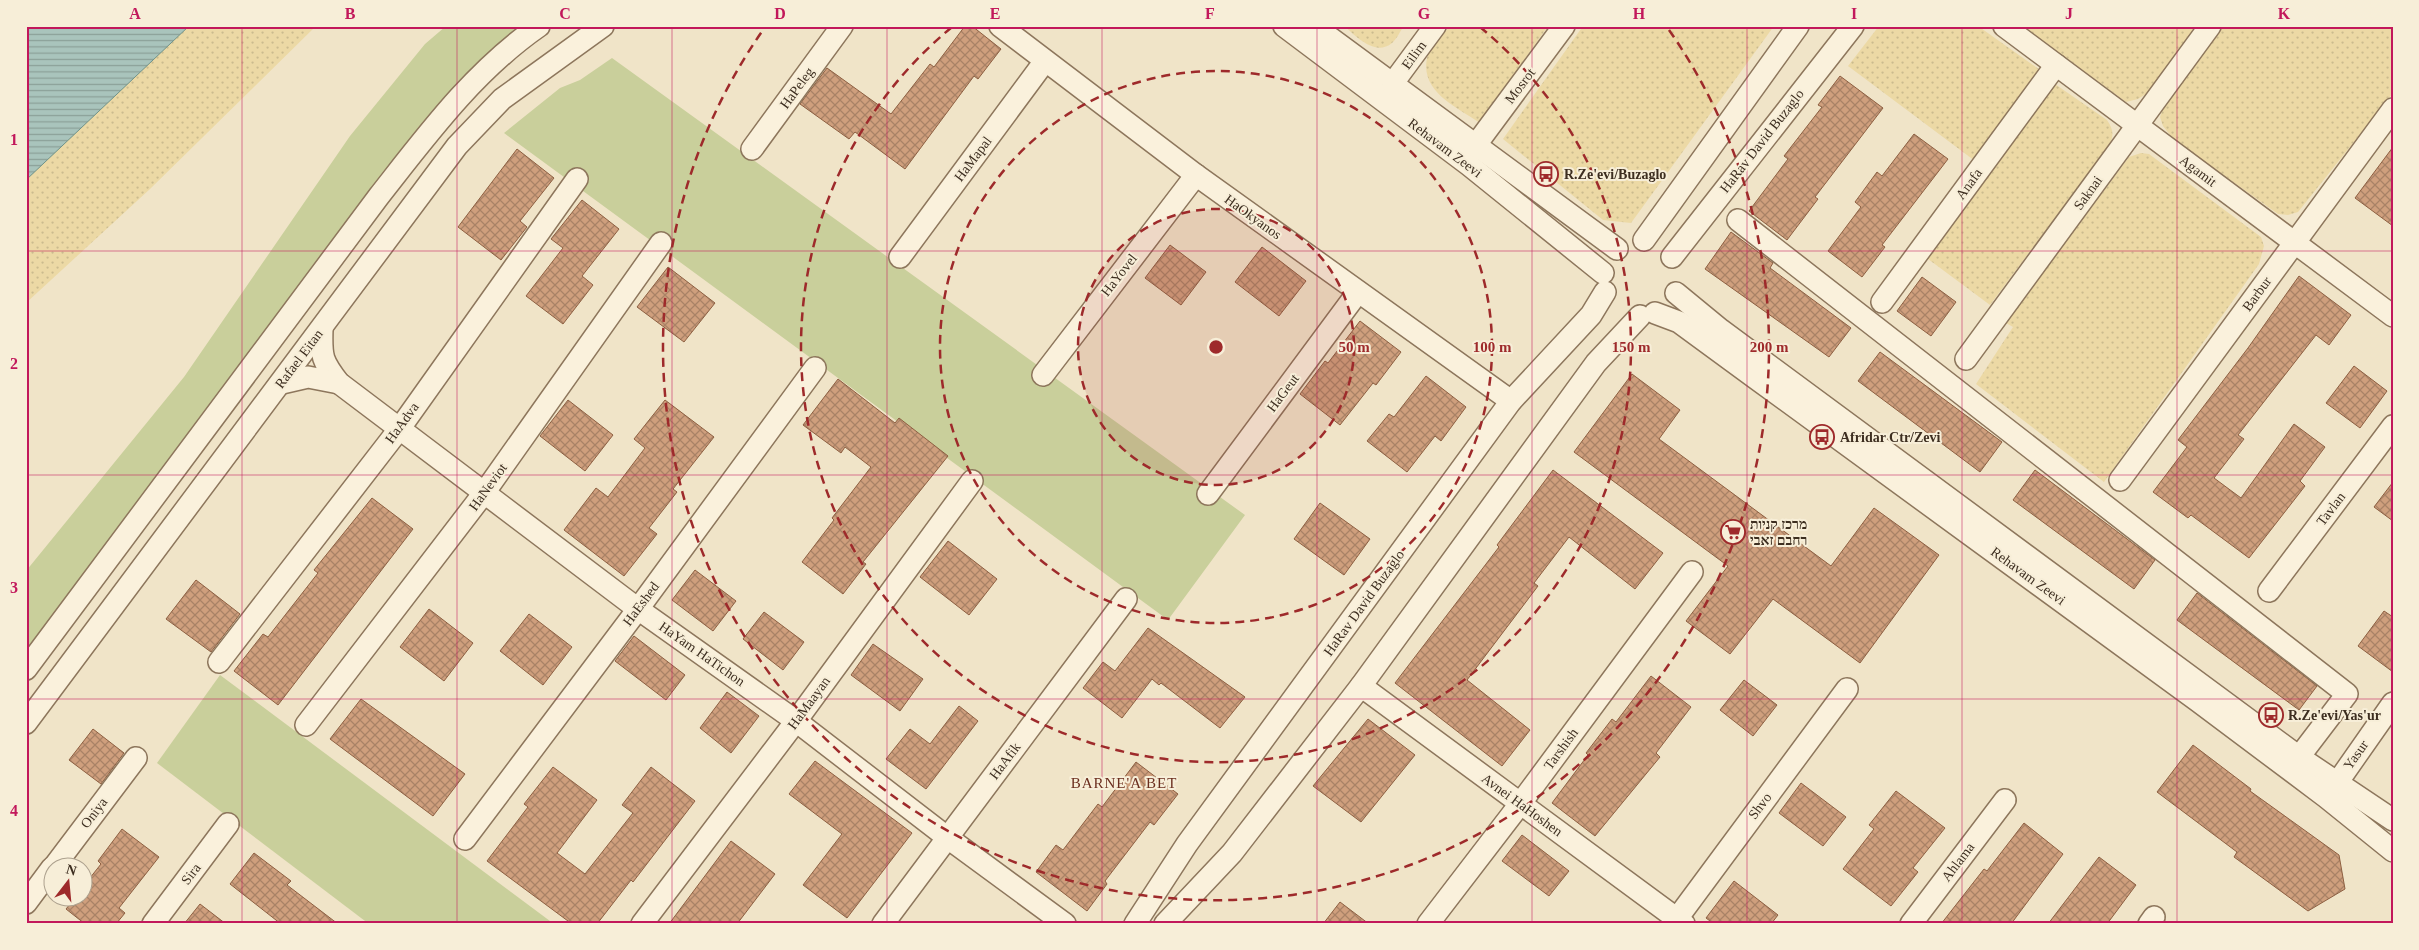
<svg xmlns="http://www.w3.org/2000/svg" width="2419" height="950" viewBox="0 0 2419 950" font-family="'Times New Roman','Noto Sans Hebrew',serif">
<defs>
<pattern id="sand-dots" width="8" height="8" patternUnits="userSpaceOnUse" patternTransform="scale(1.25)"><rect width="8" height="8" fill="#ecd9a5"/><path d="M2 2h.1M6 6h.1" fill="none" stroke="#cbbb8e" stroke-width="1.8" stroke-linecap="round"/></pattern>
<pattern id="water-rules" width="6" height="5" patternUnits="userSpaceOnUse" patternTransform="scale(1.25)"><rect width="6" height="5" fill="#a9c4bc"/><path d="M0 2.5h6" fill="none" stroke="#8ba098"/></pattern>
<pattern id="building-cross-hatch" width="8" height="8" patternUnits="userSpaceOnUse" patternTransform="scale(1.25)"><rect width="8" height="8" fill="#cf9f7d"/><path d="M0 0l8 8M0 8l8-8" fill="none" stroke="#a98266"/></pattern>
</defs>
<rect width="100%" height="100%" fill="#f0e4c8"/>
<!-- sand -->
<g fill="url(#sand-dots)">
<path d="M177,26h139l-166,163 -124,114v-129z"/>
<path d="M1344,26h60c-4,5 -7,13 -12,17 -17,14 -36,-7 -48,-17z"/>
<path d="M1450,26h98l-68,97c-23,-16 -60,-31 -53,-65 2,-8 18,-25 23,-32z"/>
<path d="M1583,26h191l-143,197 -28,-3 -100,-81z"/>
<path d="M1879,26h99l65,46 -68,89 -127,-95z"/>
<path d="M2023,26h176l-50,66 -11,7 -12,3z"/>
<path d="M2224,26h169v67l-95,119 -10,3 -10,-1 -105,-75 -10,-13 -3,-9 3,-9z"/>
<path d="M2052,82l55,38c6,9 7,14 3,24l-120,161 -66,-49z"/>
<path d="M2141,153l8,1 112,83 3,9 -5,18 -155,218 -128,-98 37,-57 -7,-4 123,-166z"/>
</g>
<!-- park -->
<g fill="#c9cf9b">
<path d="M446,26h86l-20,16 -486,617v-88l158,-194 166,-241 75,-92z"/>
<path d="M612,58l633,457 -77,105 -664,-487 56,-45 20,-8z"/>
<path d="M220,675l334,249h-185l-212,-161z"/>
</g>
<!-- water -->
<path fill="url(#water-rules)" stroke="#6f938a" d="M26,26h163l-163,154z"/>
<!-- building -->
<g fill="url(#building-cross-hatch)" stroke="#8d5f41">
<path d="M965,26h7l29,23 -23,30 -4,-3 -69,93 -50,-37 -6,7 -49,-35 27,-36 64,46 39,-50 4,3z"/>
<path d="M1840,76l43,32 -68,89 3,2 -31,41 -38,-29 39,-52 -4,-3 38,-49 -4,-2z"/>
<path d="M1914,134l34,25 -66,86 3,2 -23,30 -34,-26 33,-44 -6,-5 22,-30 5,4z"/>
<path d="M2393,147v79l-38,-28z"/>
<path d="M517,149l37,29 -34,43 7,6 -26,33 -43,-33z"/>
<path d="M582,200l37,29 -37,47 11,9 -30,39 -37,-28 37,-48 -12,-9z"/>
<path d="M1731,232l42,31 -3,5 81,60 -22,29 -124,-88z"/>
<path d="M1170,245l36,27 -25,33 -36,-27z"/>
<path d="M1262,247l44,34 -27,35 -44,-34z"/>
<path d="M668,267l47,36 -31,39 -47,-35z"/>
<path d="M2299,276l52,39 -22,30 -13,-10 -78,100 6,4 -30,39 27,20 53,-74 31,23 -25,34 5,5 -56,72 -58,-43 -3,3 -35,-26 34,-45 -9,-7 70,-92z"/>
<path d="M1922,277l34,25 -25,34 -34,-25z"/>
<path d="M1360,321l41,31 -25,33 -3,-2 -33,42 -40,-31 25,-33 3,2z"/>
<path d="M1880,352l122,90 -22,30 -122,-91z"/>
<path d="M2354,366l33,25 -27,37 -34,-25z"/>
<path d="M1632,374l48,36 -21,29 172,127 43,-58 65,47 -79,108 -87,-64 -43,55 -44,-33 42,-55 -154,-114z"/>
<path d="M1426,376l40,31 -25,34 -6,-5 -28,36 -40,-31 22,-27 5,3z"/>
<path d="M838,379l57,44 4,-5 49,38 -85,106 3,2 -23,30 -41,-32 32,-42 -2,-2 39,-51 -26,-20 -4,6 -38,-28z"/>
<path d="M568,400l45,35 -28,36 -45,-35z"/>
<path d="M665,400l49,37 -41,52 4,3 -28,36 8,6 -33,42 -60,-46 32,-42 12,9 37,-49 -11,-9z"/>
<path d="M1553,470l110,83 -28,36 -66,-52 -35,46 4,3 -71,94 63,50 -28,36 -107,-83 104,-136 -2,-2z"/>
<path d="M2035,470l120,90 -21,29 -121,-89z"/>
<path d="M2393,482v39l-19,-14z"/>
<path d="M372,498l41,31 -135,176 -44,-34 29,-37 5,3 50,-64 -4,-3z"/>
<path d="M1320,503l50,36 -26,36 -50,-36z"/>
<path d="M948,541l49,38 -28,36 -49,-38z"/>
<path d="M695,570l41,31 -23,30 -41,-31z"/>
<path d="M196,580l44,34 -29,38 -45,-33z"/>
<path d="M2197,593l120,93 -18,24 -122,-90z"/>
<path d="M429,609l44,34 -29,38 -44,-34z"/>
<path d="M2384,611l9,6v55l-35,-26z"/>
<path d="M764,612l40,30 -21,28 -40,-31z"/>
<path d="M529,614l43,33 -29,38 -43,-34z"/>
<path d="M1148,628l97,69 -25,31 -59,-45 -2,2 -7,-6 -30,39 -39,-30 20,-26 12,9z"/>
<path d="M634,636l51,39 -19,25 -51,-39z"/>
<path d="M873,644l50,35 -23,32 -49,-36z"/>
<path d="M1651,676l40,31 -35,46 4,4 -65,79 -43,-33 36,-48 -2,-2 26,-34 4,3z"/>
<path d="M1744,680l33,25 -24,31 -33,-26z"/>
<path d="M727,692l32,24 -28,37 -31,-25z"/>
<path d="M361,699l104,75 -32,42 -103,-77z"/>
<path d="M959,706l19,15 -52,68 -40,-30 24,-30 20,15z"/>
<path d="M1368,719l47,36 -54,67 -48,-36z"/>
<path d="M93,729l31,24 -23,31 -32,-24z"/>
<path d="M2193,745l58,44 -1,2 89,64 6,34 -37,22 -74,-54 3,-5 -80,-60z"/>
<path d="M815,761l97,72 -65,85 -44,-33 39,-51 -53,-40z"/>
<path d="M1136,762l42,32 -24,31 -4,-3 -45,59 2,3 -20,27 -51,-39 20,-27 7,5 35,-46 4,3z"/>
<path d="M553,767l44,33 -40,53 28,21 48,-61 -11,-8 29,-38 44,34 -62,81 -2,-2 -34,44h-25l-85,-63 41,-54 -4,-3z"/>
<path d="M1801,783l45,34 -23,29 -44,-33z"/>
<path d="M1896,791l49,37 -32,40 5,4 -27,34 -48,-37 31,-40 -5,-4z"/>
<path d="M2024,823l39,31 -52,70h-70l43,-55 3,2z"/>
<path d="M122,829l37,28 -40,51 6,5 -9,11h-31l-19,-15 9,-11h7v-10l19,-24 -3,-3z"/>
<path d="M1522,835l47,36 -20,25 -47,-35z"/>
<path d="M731,841l44,33 -38,50h-68z"/>
<path d="M254,853l37,28 -4,4 51,39h-57l-51,-40z"/>
<path d="M2099,857l37,28 -29,39h-59z"/>
<path d="M1734,881l44,34 -7,9h-57l-8,-6z"/>
<path d="M1340,902l29,22h-46z"/>
<path d="M200,904l26,20h-42z"/>
</g>
<g fill="none" stroke-linecap="round" stroke-linejoin="round">
<defs>
<g id="minor">
<path d="M1000,26l196,149 315,226"/>
<path d="M1284,26l185,139 134,108"/>
<path d="M1314,26l303,223"/>
<path d="M2004,26l389,290"/>
<path d="M1393,83l42,-57"/>
<path d="M1475,146l89,-120"/>
<path d="M752,149l90,-123"/>
<path d="M1738,220l609,474 -48,63"/>
<path d="M1644,240l154,-214"/>
<path d="M900,257l145,-196"/>
<path d="M1672,257l181,-231"/>
<path d="M1676,293l45,37 578,427 94,63"/>
<path d="M1882,302l174,-237"/>
<path d="M1655,313l24,9 75,55 444,324 128,96 67,54"/>
<path d="M322,329c-1,28 0,32 17,54l299,226 158,112 152,117 117,86"/>
<path d="M1966,359l244,-333"/>
<path d="M1043,375l153,-200"/>
<path d="M282,383l26,-6 31,6"/>
<path d="M2120,480l273,-371"/>
<path d="M1208,494l150,-202"/>
<path d="M2269,591l124,-165"/>
<path d="M219,662l181,-234 177,-249"/>
<path d="M26,669l353,-473c48,-61 95,-125 160,-170"/>
<path d="M1361,686l323,238"/>
<path d="M26,723l431,-577 45,-47 101,-73"/>
<path d="M306,725l178,-232 177,-250"/>
<path d="M2337,783l56,-80"/>
<path d="M465,839l173,-230 177,-241"/>
<path d="M53,868l83,-110"/>
<path d="M26,903l26,-35"/>
<path d="M153,924l75,-100"/>
<path d="M642,924l154,-203 176,-240"/>
<path d="M883,924l243,-325"/>
<path d="M1135,924l52,-80 324,-443 80,-86 14,-23"/>
<path d="M1165,924l67,-71 129,-167 235,-323 44,-47"/>
<path d="M1428,924l92,-120 172,-232"/>
<path d="M1673,924l174,-235"/>
<path d="M1911,924l94,-124"/>
<path d="M2149,924l5,-7"/>
</g>
</defs>
<!-- minor casing -->
<use href="#minor" stroke="#8d765c" stroke-width="24"/>
<!-- minor -->
<use href="#minor" stroke="#faf1dc" stroke-width="21"/>
</g>
<!-- grid -->
<path fill="none" stroke="#c2185b" stroke-width="1" stroke-opacity="0.55" d="M242,26v898M457,26v898M672,26v898M887,26v898M1102,26v898M1317,26v898M1532,26v898M1747,26v898M1962,26v898M2177,26v898M26,251h2367M26,475h2367M26,699h2367"/>
<!-- distance rings -->
<circle cx="1216" cy="347" r="138" fill="#9e2a2b" fill-opacity=".12"/>
<g fill="none" stroke="#9e2a2b" stroke-width="2.5" stroke-dasharray="9 6">
<circle cx="1216" cy="347" r="138"/>
<circle cx="1216" cy="347" r="276"/>
<path d="M1480 27A415 415 0 1 1 952 27"/>
<path d="M1669 30A553 553 0 1 1 763 30"/>
</g>
<!-- icons -->
<defs>
<symbol id="bus-ring" viewBox="-11 -11 22 22"><circle r="9.5" fill="#f7eed8" stroke="#9e2a2b" stroke-width="1.5"/><path d="M-5-6H5V4H4V6H2V4H-2V6H-4V4H-5ZM-3.5-4V0h7V-4ZM-3.5 1.2v1.5H-2V1.2ZM2 1.2v1.5H3.5V1.2Z" fill="#9e2a2b"/></symbol>
<symbol id="supermarket-ring" viewBox="-11 -11 22 22"><circle r="9.5" fill="#f7eed8" stroke="#9e2a2b" stroke-width="1.5"/><path d="M-6-5.5h2.5l.6 2H6L4.5 2H-2.5L-4.4-4H-6ZM-1.5 3.2a1.3 1.3 0 1 0 .1 0ZM3 3.2a1.3 1.3 0 1 0 .1 0Z" fill="#9e2a2b"/></symbol>
</defs>
<g fill-rule="evenodd">
<use href="#bus-ring" x="1532" y="160" width="28" height="28"/>
<use href="#bus-ring" x="1808" y="423" width="28" height="28"/>
<use href="#supermarket-ring" x="1719" y="518" width="28" height="28"/>
<use href="#bus-ring" x="2257" y="701" width="28" height="28"/>
</g>
<g text-anchor="middle" dominant-baseline="central" stroke-width="4" stroke-linejoin="round" paint-order="stroke">
<!-- street labels -->
<g font-size="14" fill="#3d2e20" stroke="#f7eed8">
<text transform="translate(1414 55) rotate(-54)">Eilim</text>
<text transform="translate(1520 86) rotate(-53)">Mosrot</text>
<text transform="translate(797 88) rotate(-54)">HaPeleg</text>
<text transform="translate(1762 141) rotate(-52)">HaRav David Buzaglo</text>
<text transform="translate(1445 148) rotate(37)">Rehavam Zeevi</text>
<text transform="translate(973 159) rotate(-53)">HaMapal</text>
<text transform="translate(2198 171) rotate(37)">Agamit</text>
<text transform="translate(1969 184) rotate(-54)">Anafa</text>
<text transform="translate(2088 193) rotate(-54)">Saknai</text>
<text transform="translate(1253 217) rotate(36)">HaOkyanos</text>
<text transform="translate(1119 275) rotate(-52)">HaYovel</text>
<text transform="translate(2257 294) rotate(-54)">Barbur</text>
<text transform="translate(299 359) rotate(-53)">Rafael Eitan</text>
<text transform="translate(1283 393) rotate(-53)">HaGeut</text>
<text transform="translate(402 423) rotate(-54)">HaAdva</text>
<text transform="translate(488 487) rotate(-54)">HaNeviot</text>
<text transform="translate(2331 509) rotate(-53)">Tavlan</text>
<text transform="translate(2028 576) rotate(36)">Rehavam Zeevi</text>
<text transform="translate(1364 603) rotate(-54)">HaRav David Buzaglo</text>
<text transform="translate(641 604) rotate(-53)">HaEshed</text>
<text transform="translate(702 654) rotate(35)">HaYam HaTichon</text>
<text transform="translate(809 703) rotate(-54)">HaMaayan</text>
<text transform="translate(1561 749) rotate(-54)">Tarshish</text>
<text transform="translate(2356 755) rotate(-55)">Yasur</text>
<text transform="translate(1005 761) rotate(-53)">HaAfik</text>
<text transform="translate(1522 805) rotate(36)">Avnei HaHoshen</text>
<text transform="translate(1760 806) rotate(-53)">Shvo</text>
<text transform="translate(94 813) rotate(-53)">Oniya</text>
<text transform="translate(1958 862) rotate(-53)">Ahlama</text>
<text transform="translate(191 874) rotate(-53)">Sira</text>
</g>
<!-- poi labels -->
<g font-size="14" font-weight="bold" fill="#3d2e20" stroke="#f7eed8" text-anchor="start">
<text x="1564" y="174">R.Ze'evi/Buzaglo</text>
<text x="1840" y="437">Afridar Ctr/Zevi</text>
<text x="1750" y="524">מרכז קניות<tspan x="1750" dy="16">רחבם זאבי</tspan></text>
<text x="2288" y="715">R.Ze'evi/Yas'ur</text>
</g>
<!-- neighbourhood labels -->
<g font-size="15" letter-spacing="1" fill="#6b2e1e" stroke="#f7eed8">
<text x="1124" y="783">BARNE'A BET</text>
</g>
</g>
<circle cx="1216" cy="347" r="8" fill="#9e2a2b" stroke="#f7eed8" stroke-width="2.5"/>
<g font-size="15" text-anchor="middle" font-weight="bold" fill="#9e2a2b" stroke="#f7eed8" stroke-width="4" stroke-linejoin="round" paint-order="stroke">
<text x="1354" y="352">50 m</text>
<text x="1492" y="352">100 m</text>
<text x="1631" y="352">150 m</text>
<text x="1769" y="352">200 m</text>
</g>
<!-- border -->
<rect width="2419" height="950" fill="none" stroke="#f7eed8" stroke-width="55"/>
<!-- north arrow -->
<g transform="translate(68 882) rotate(16)"><circle r="24" fill="#f7eed8" stroke="#ada18e"/>
<path d="M0-4L9 19L0 12L-9 19Z" fill="#9e2a2b"/>
<text y="-8" font-size="14" font-weight="bold" text-anchor="middle" fill="#3d2e20">N</text>
</g>
<rect x="28" y="28" width="2364" height="894" fill="none" stroke="#c2185b" stroke-width="2"/>
<g font-size="16" text-anchor="middle" font-weight="bold" fill="#c2185b">
<text x="135" y="19">A</text>
<text x="350" y="19">B</text>
<text x="565" y="19">C</text>
<text x="780" y="19">D</text>
<text x="995" y="19">E</text>
<text x="1210" y="19">F</text>
<text x="1424" y="19">G</text>
<text x="1639" y="19">H</text>
<text x="1854" y="19">I</text>
<text x="2069" y="19">J</text>
<text x="2284" y="19">K</text>
<text x="14" y="145">1</text>
<text x="14" y="369">2</text>
<text x="14" y="593">3</text>
<text x="14" y="816">4</text>
</g>
</svg>
